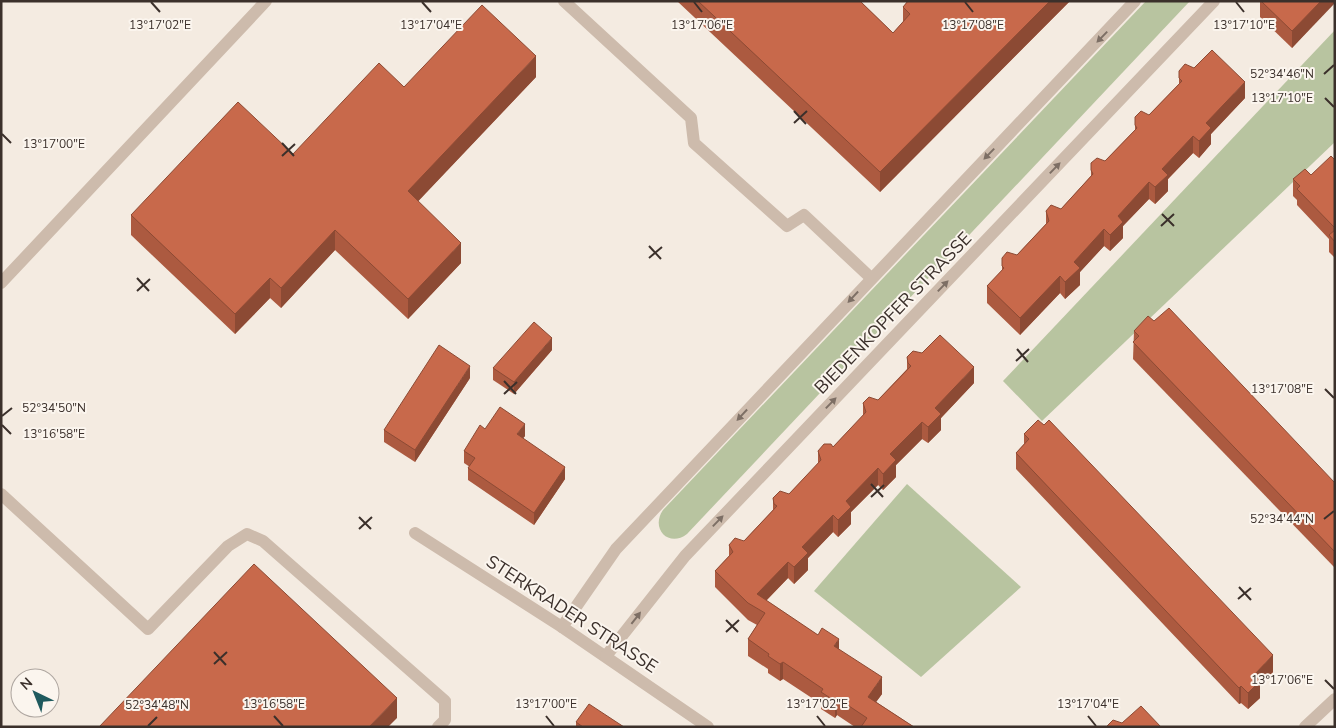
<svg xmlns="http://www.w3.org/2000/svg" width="1336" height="728" viewBox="0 0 1336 728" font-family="'Nunito Sans',sans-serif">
<rect width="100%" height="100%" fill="#f4ebe1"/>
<!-- green -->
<g fill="#b8c4a0">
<path d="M1146,1h44l-503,533c-18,14 -37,-5 -24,-24z"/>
<path d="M1335,30v112l-293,279 -39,-40z"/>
<path d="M907,484l114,103 -100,90 -107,-86z"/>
</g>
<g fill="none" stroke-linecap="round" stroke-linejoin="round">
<!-- minor -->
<g stroke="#cdbbac" stroke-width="12">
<path d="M564,1l127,117 3,25 93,83 17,-11 67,63"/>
<path d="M1,283l265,-282"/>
<path d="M1,494l147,135 80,-83 19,-12 16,7 182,160v19l-7,7"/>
<path d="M415,533l147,94 146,100"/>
<path d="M562,627l54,-78 519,-548"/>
<path d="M606,656l79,-100 529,-555"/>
<path d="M1305,727l30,-28"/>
</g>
</g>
<!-- wall -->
<g fill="#ac5a40">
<path d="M677,1h183l33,32 10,-11v-15l5,-6h162l-190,191z"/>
<path d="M1260,1h75l-43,47 -32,-31z"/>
<path d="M1179,71l66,27 -34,36v10l-12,14 -6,-5 -25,26v12l-13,13 -6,-5 -26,27v12l-13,13 -6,-5 -24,26v13l-15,14 -5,-6 -40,42 -33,-32v-17l15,-15v-13l15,-3 29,-31v-13l15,-2 30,-33v-13l14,-2 30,-31v-13l14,-2 30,-31z"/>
<path d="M536,77l-118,124 43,62 -53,56 -73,-69 -54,58 -11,-10 -35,36 -104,-99v-20l162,-61 111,-67z"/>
<path d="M1335,160v98l-6,-6v-13l-32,-34v-5l-4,-4v-17l18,-4z"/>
<path d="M1134,331l201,152v85l-202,-209z"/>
<path d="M552,350l-38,44 -21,-14v-12z"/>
<path d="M907,357l67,26 -33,35v12l-13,13 -6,-4 -26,26v12l-13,13 -5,-5 -27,27v12l-13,13 -5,-5 -25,26v12l-14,14 -6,-6 -22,23 73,48 43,45 -6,8 38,25h-59l-18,-12 -2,3 -14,-9v-5l-38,-25 -3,2 -12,-8v-4l-20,-13v-17l9,-14 -9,-5 -33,-33v-16l14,-15v-11l15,-4 29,-31v-12l16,-4 29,-30v-13l15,-4 30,-31v-13l15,-3 29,-31z"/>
<path d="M470,378l-55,84 -31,-20v-12z"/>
<path d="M485,429l40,7 -2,2 42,41 -31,46 -66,-45v-12l2,-1 -6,-4v-12z"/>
<path d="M1024,434l249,238 -13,13v13l-12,11 -7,-6 -2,1 -223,-235v-16l8,-9z"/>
<path d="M576,722l48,5h-48z"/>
</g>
<!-- shaded-wall -->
<g fill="#8c4a34">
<path d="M1050,1h20l-190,191v-20z"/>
<path d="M1321,1h14v2l-43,45v-17z"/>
<path d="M536,56v21l-128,135v-21z"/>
<path d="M1245,82v16l-34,36v10l-12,14v-17l7,-18z"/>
<path d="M1193,136v17l-25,26v12l-13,13v-17l7,-18z"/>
<path d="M1149,182v17l-26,27v12l-13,13v-16l8,-19z"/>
<path d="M1104,229v17l-24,26v13l-15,14v-17l9,-20z"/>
<path d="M335,230v20l-54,58v-20z"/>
<path d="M461,243v20l-53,56v-20z"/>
<path d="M1060,276v17l-40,42v-17z"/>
<path d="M270,278v20l-35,36v-20z"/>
<path d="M552,338v12l-38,44v-12z"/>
<path d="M470,366v12l-55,84v-12z"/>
<path d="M974,367v16l-33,35v12l-13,13v-16l7,-19z"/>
<path d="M922,422v17l-26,26v12l-13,13v-16l7,-20z"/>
<path d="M525,424v12l-8,10v-12z"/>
<path d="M565,467v12l-31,46v-12z"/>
<path d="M878,468v17l-27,27v12l-13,13v-17l8,-19z"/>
<path d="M833,515v17l-25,26v12l-14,14v-17l8,-20z"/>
<path d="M788,562v16l-30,31 -1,-15z"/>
<path d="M839,639v16l-5,-9z"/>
<path d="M1273,655v17l-13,13v13l-12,11v-16l6,-18z"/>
<path d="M783,662v17l-3,2v-17z"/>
<path d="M882,677v17l-14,19v-16z"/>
<path d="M1241,686v17l-2,1v-16z"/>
<path d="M397,698v20l-9,9h-19z"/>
<path d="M837,698v17l-2,3v-17z"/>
</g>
<!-- building -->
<g fill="#c8694b" stroke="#8c4a34">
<path d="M698,1h162l33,32 17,-19 -7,-7 5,-6h142l-170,171z"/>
<path d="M1261,1h60l-29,30z"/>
<path d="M482,5l54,51 -128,135 53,52 -53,56 -73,-69 -54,58 -11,-10 -35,36 -104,-99 107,-113 55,52 86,-91 25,24z"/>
<path d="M1212,50l33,32 -39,41 5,5 -12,13 -6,-5 -31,33 6,6 -13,12 -6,-5 -31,34 5,6 -13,13 -6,-6 -30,33 6,6 -15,14 -5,-6 -40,42 -33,-32 17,-18 -2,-2v-8l5,-6 10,3 32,-34 -3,-10 5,-6 10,4 32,-35 -2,-4v-7l6,-5 8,3 32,-33 -2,-3v-8l6,-6 8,4 33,-34 -3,-3v-7l6,-7 9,4z"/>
<path d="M1331,156l4,4v68l-38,-39 3,-3 -7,-7 12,-10 6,6z"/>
<path d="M1335,230v12l-6,-7z"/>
<path d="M1169,308l166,175v69l-202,-210 6,-6 -5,-5 14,-15 6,5z"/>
<path d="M534,322l18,16 -38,44 -21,-14z"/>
<path d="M940,335l34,32 -39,41 6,6 -13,13 -6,-5 -32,32 6,6 -13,14 -5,-6 -32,33 5,6 -13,13 -5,-5 -31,32 6,6 -14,14 -6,-5 -31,32 61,41 4,-7 17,11 -5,7 48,31 -14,20 46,30h-53l6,-9 -30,-20 -2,3 -14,-9 2,-3 -40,-27 -3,2 -12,-8 1,-2 -21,-15 17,-26 -17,-10 -33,-32 18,-19 -4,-7 6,-7 9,3 33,-35 -3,-2 -1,-6 7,-7 9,3 32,-34 -3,-9 6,-7h7l2,3 33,-35 -3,-9 6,-6 9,3 33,-34 -3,-3 -1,-6 6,-6 9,2z"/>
<path d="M439,345l31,21 -55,84 -31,-20z"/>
<path d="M500,407l25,17 -8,10 48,33 -31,46 -66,-45 7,-10 -11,-7 16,-26 5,4z"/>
<path d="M1038,420l6,5 5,-5 224,235 -19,20 6,6 -12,12 -7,-7 -2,2 -223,-235 13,-14 -5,-5z"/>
<path d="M254,564l143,134 -28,29h-270z"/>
<path d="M589,704l35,23h-41l-7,-5z"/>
<path d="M1141,706l20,21h-55l7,-7 9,3z"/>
</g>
<!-- one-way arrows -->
<defs><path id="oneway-solid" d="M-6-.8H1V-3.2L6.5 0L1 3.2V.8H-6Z" transform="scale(1.25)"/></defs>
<g fill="#7d6f65">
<use href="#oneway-solid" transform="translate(1102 37) rotate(134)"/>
<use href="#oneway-solid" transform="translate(989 154) rotate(134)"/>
<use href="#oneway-solid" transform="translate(1055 168) rotate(-46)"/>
<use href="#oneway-solid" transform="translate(943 286) rotate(-46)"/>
<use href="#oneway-solid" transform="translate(853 297) rotate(133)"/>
<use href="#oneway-solid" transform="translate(831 403) rotate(-46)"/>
<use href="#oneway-solid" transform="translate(742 415) rotate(133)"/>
<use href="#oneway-solid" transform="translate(718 521) rotate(-46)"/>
<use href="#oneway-solid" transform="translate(636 618) rotate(-52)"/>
</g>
<!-- ticks -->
<path fill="none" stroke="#3b302b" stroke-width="2" d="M151,2l9,10M422,2l9,10M694,2l8,10M965,2l8,10M1236,2l8,10M1324,74l10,-9M1325,98l9,9M794,111l12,13M794,123l13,-12M2,134l9,9M282,143l12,13M282,156l13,-12M1162,214l12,12M1161,226l13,-12M649,246l12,13M649,258l13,-11M137,278l12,13M137,291l13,-12M1017,349l11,13M1016,361l13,-12M504,381l12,13M1325,389l9,9M504,394l13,-12M2,416l10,-8M2,425l9,9M871,484l12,13M871,497l13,-12M359,517l12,12M1324,519l10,-8M359,529l13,-12M1239,587l12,13M1238,599l13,-11M726,620l12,12M726,632l13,-12M214,652l12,13M214,664l13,-12M1325,680l9,9M274,716l9,10M546,716l8,10M817,716l8,10M1088,716l8,10M148,726l9,-9"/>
<g text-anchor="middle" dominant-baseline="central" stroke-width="4" stroke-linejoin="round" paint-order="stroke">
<!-- street labels -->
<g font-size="18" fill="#3b302b" stroke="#fbf5ee">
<text transform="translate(893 313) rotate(-46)">BIEDENKOPFER STRASSE</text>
<text transform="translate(572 614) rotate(33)">STERKRADER STRASSE</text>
</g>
</g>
<g font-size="12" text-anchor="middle" fill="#3b302b" stroke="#fbf5ee" stroke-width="4" stroke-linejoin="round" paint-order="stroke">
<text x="160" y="29">13°17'02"E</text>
<text x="431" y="29">13°17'04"E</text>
<text x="702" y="29">13°17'06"E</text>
<text x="973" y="29">13°17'08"E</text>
<text x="1244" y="29">13°17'10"E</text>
<text x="1282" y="78">52°34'46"N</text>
<text x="1282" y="102">13°17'10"E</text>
<text x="54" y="148">13°17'00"E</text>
<text x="1282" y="393">13°17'08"E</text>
<text x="54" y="412">52°34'50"N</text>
<text x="54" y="438">13°16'58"E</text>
<text x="1282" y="523">52°34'44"N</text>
<text x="1282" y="684">13°17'06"E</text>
<text x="274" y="708">13°16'58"E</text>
<text x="546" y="708">13°17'00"E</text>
<text x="817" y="708">13°17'02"E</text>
<text x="1088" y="708">13°17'04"E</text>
<text x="157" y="709">52°34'48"N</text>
</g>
<!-- border -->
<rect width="1336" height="728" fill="none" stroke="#3b302b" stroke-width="5"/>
<!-- north arrow -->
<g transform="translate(35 693) rotate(317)"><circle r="24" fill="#fbf5ee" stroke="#aea6a0"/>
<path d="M0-4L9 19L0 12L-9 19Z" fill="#1f5a5e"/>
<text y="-8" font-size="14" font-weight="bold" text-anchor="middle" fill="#3b302b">N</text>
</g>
</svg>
